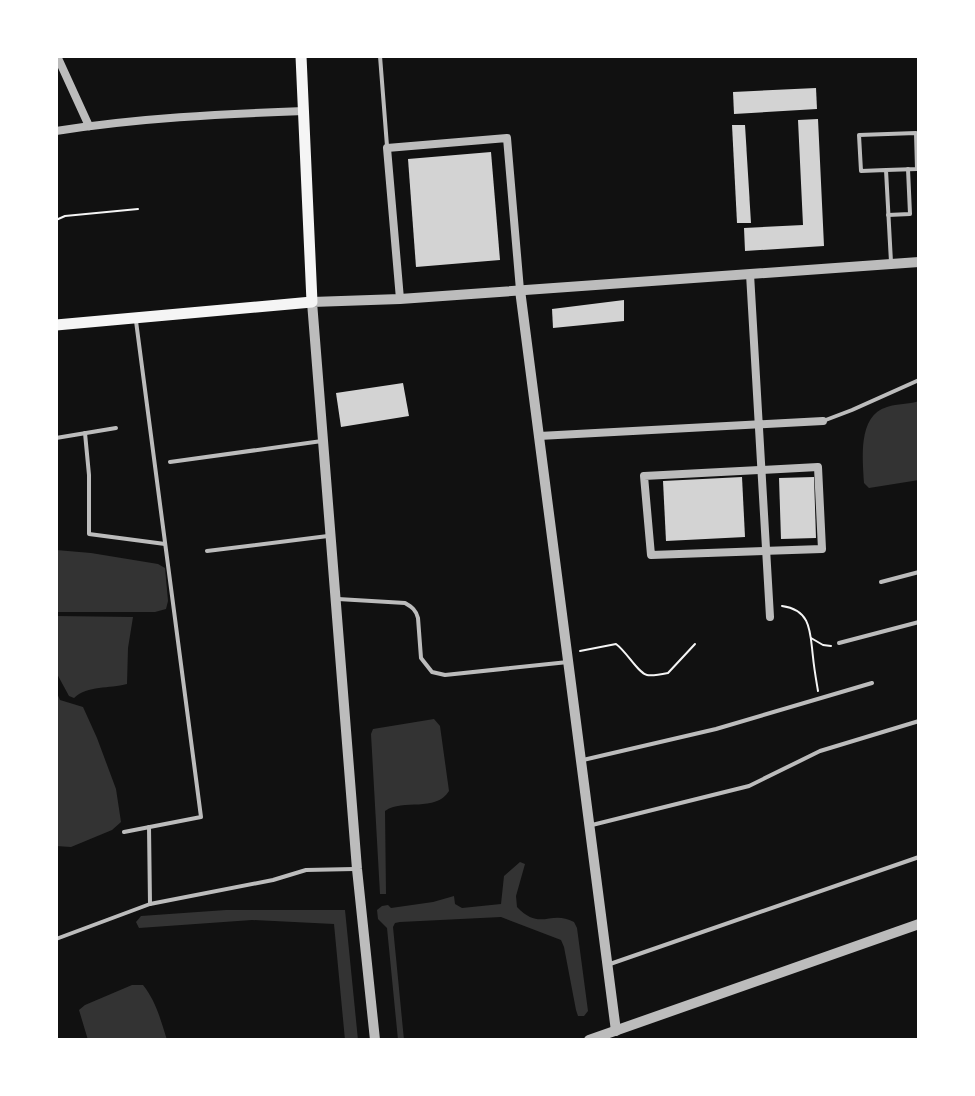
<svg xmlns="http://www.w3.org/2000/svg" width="975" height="1096" viewBox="0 0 975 1096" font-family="'DejaVu Sans',sans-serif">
<rect width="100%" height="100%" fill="#111"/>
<!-- water -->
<g fill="#333">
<path d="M919,401v79l-50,8 -5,-5c-1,-24 -7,-67 23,-76 11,-4 21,-2 32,-6z"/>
<path d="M56,550l35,3 67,11 7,4 3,33 -2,8 -11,3h-99z"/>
<path d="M56,616l77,1 -5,31 -1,36c-18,5 -39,1 -53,14l-5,-2 -13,-24z"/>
<path d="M56,691l4,9 23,7 14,31 19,51 5,33 -9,8 -41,17 -15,-1z"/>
<path d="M434,719l6,7 9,65c-14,22 -46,7 -64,20l1,83h-6l-9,-160 2,-5z"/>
<path d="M520,862l5,2 -9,32 1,11c24,25 33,2 57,15l3,6 11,83 -4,5h-6l-2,-6 -12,-63 -3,-7 -60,-23 -101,5 -5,1 -2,4 11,113h-6l-11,-112 -9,-9 -1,-9 5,-4 6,-1 3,3 42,-6 21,-6 1,8 7,4 39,-4 3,-28z"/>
<path d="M226,910h119l13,130h-13l-11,-116 -82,-4 -113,8 -3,-6 5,-6z"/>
<path d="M132,985h11c13,16 18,36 24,55h-79l-9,-30 6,-5z"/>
</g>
<!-- building -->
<g fill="#d3d3d3">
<path d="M816,88l1,21 -83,5 -1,-22z"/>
<path d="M818,119l6,127 -79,5 -1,-23 59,-3 -5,-105z"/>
<path d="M732,125h13l6,98h-14z"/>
<path d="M491,152l9,108 -84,7 -8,-108z"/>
<path d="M624,300v21l-71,7 -1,-19z"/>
<path d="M403,383l6,33 -68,11 -5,-34z"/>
<path d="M742,477l3,60 -79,4 -3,-60z"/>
<path d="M814,477l2,61 -35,1 -2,-61z"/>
</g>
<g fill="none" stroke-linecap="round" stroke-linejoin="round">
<!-- path -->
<g stroke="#f5f5f5" stroke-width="2">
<path d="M56,220l9,-4 73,-7"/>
<path d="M782,606c30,4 28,27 31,51 1,11 3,22 5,34"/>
<path d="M811,638l12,7 8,1"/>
<path d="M580,651l36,-7c11,8 22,29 31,31 5,1 16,-1 21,-2l27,-29"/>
</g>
<!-- service -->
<g stroke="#bcbcbc" stroke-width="4">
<path d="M380,56l7,90"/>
<path d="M886,170l-25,1 -2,-36 57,-2 1,36 -31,1 5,92"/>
<path d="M888,215l22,-1 -2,-45"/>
<path d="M823,421l29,-11 67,-30"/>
<path d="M85,433l4,42v59l76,10"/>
<path d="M56,438l60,-10"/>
<path d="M170,462l152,-21"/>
<path d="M207,551l121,-15"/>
<path d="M881,582l38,-10"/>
<path d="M338,599l67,4c7,4 11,7 13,15l3,40 11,14 13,3 123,-13"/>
<path d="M839,643l80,-21"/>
<path d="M583,760l133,-31 156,-46"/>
<path d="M592,825l157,-39 71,-35 99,-30"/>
<path d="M149,827l1,77"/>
<path d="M124,832l77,-15 -65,-496"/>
<path d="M56,939l94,-35 123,-24 33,-10 48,-1"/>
<path d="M610,964l309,-107"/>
</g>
<!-- minor -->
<g stroke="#bcbcbc" stroke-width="8">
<path d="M57,56l32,70"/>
<path d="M56,131c82,-13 165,-17 248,-20"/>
<path d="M750,274l20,343"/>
<path d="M400,299l-13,-151 120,-10 13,152"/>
<path d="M539,436l284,-15"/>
<path d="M818,467l4,82 -171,6 -7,-79z"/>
</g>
<!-- tertiary -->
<g stroke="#bcbcbc" stroke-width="10">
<path d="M520,290l96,741"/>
<path d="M375,1040l-18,-171 -45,-567 88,-3 519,-37"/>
<path d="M589,1040l330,-116"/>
</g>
<!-- secondary -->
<path stroke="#f5f5f5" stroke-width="11" d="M56,325l256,-23 -11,-246"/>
</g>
<!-- border -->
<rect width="975" height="1096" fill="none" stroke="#ffffff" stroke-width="116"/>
</svg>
